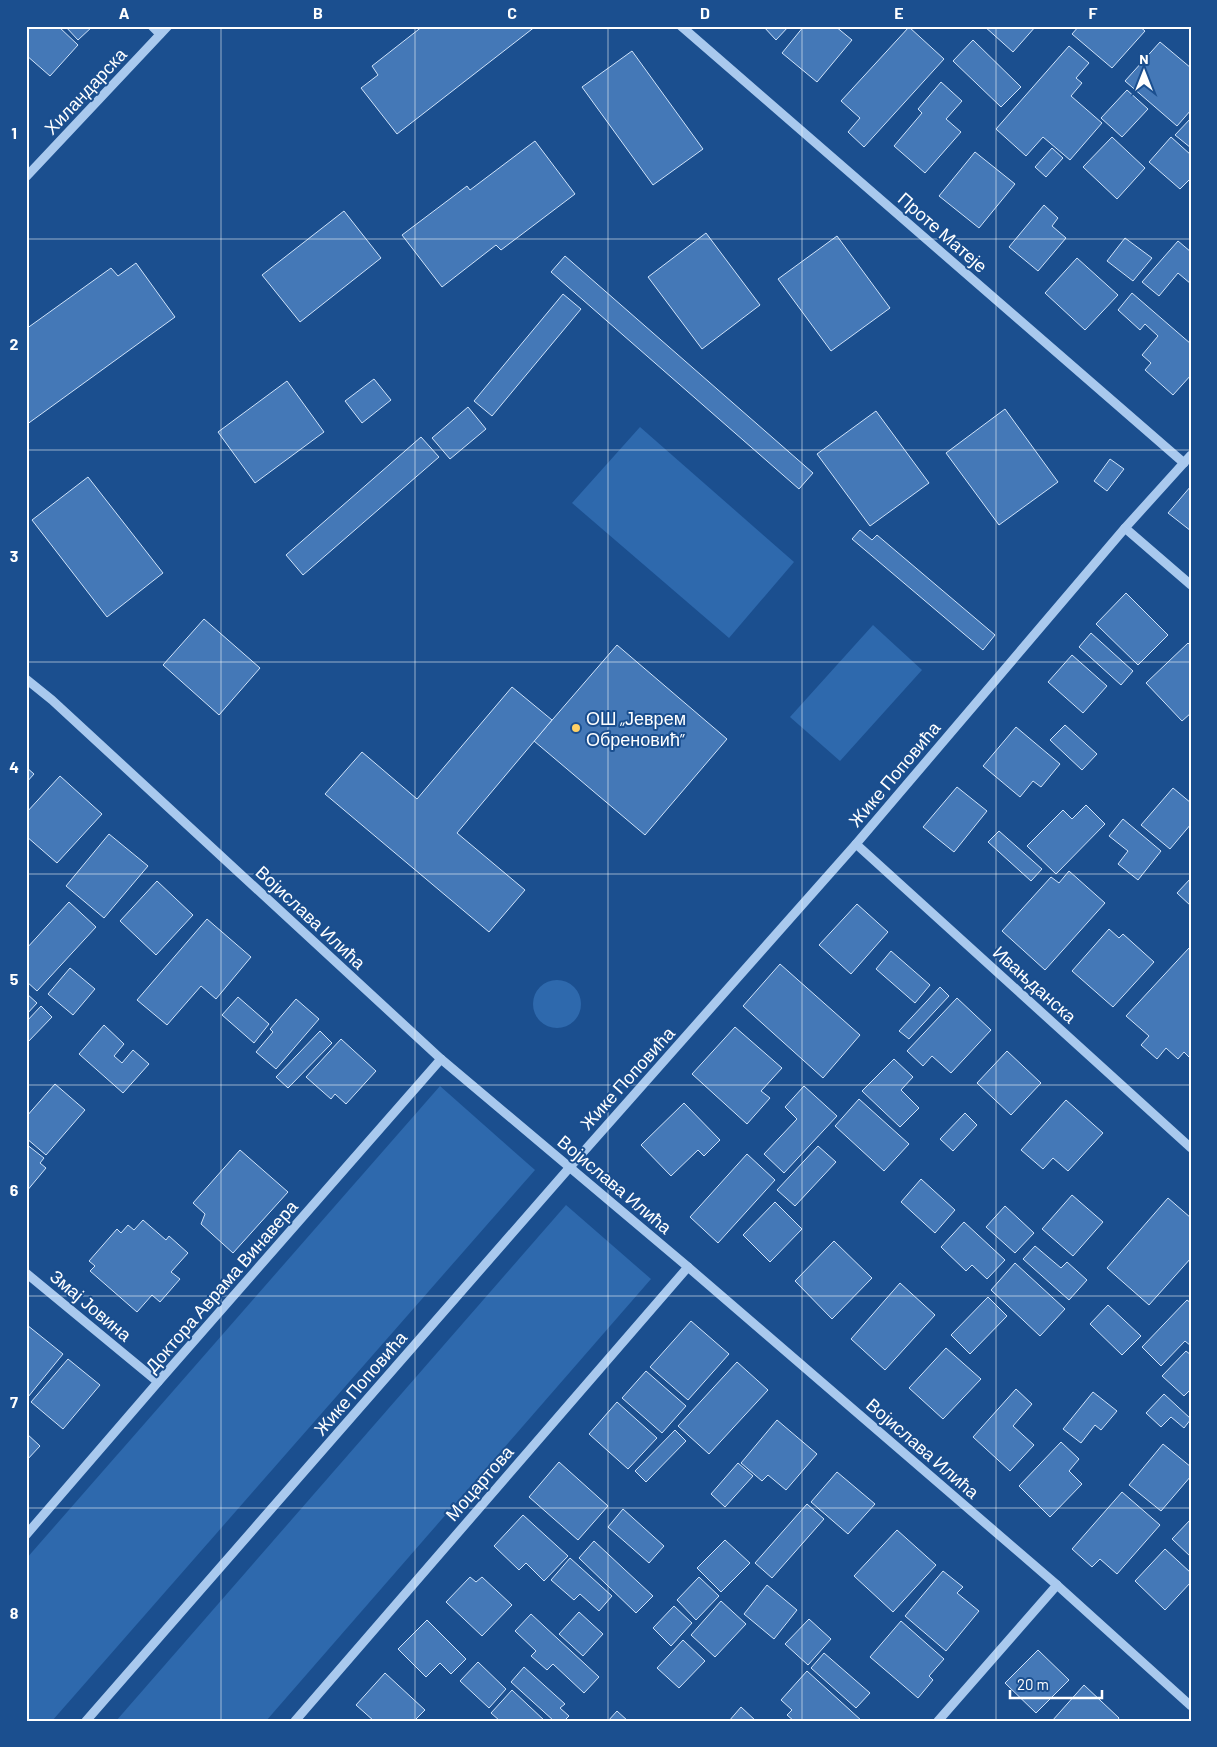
<svg xmlns="http://www.w3.org/2000/svg" width="1217" height="1747" viewBox="0 0 1217 1747" font-family="Barlow,sans-serif">
<rect width="100%" height="100%" fill="#1b4f8f"/>
<!-- green -->
<g fill="#2e69ad">
<path d="M640,427l154,135 -65,76 -157,-135z"/>
<path d="M873,625l49,45 -82,91 -50,-44z"/>
<circle cx="557" cy="1004" r="24"/>
<path d="M440,1086l95,84 -483,551h-26v-162z"/>
<path d="M566,1205l85,74 -385,442h-150z"/>
</g>
<!-- building -->
<g fill="#4478b7" stroke="#cfe3fa">
<path d="M26,26h32l20,19 -28,31 -24,-21z"/>
<path d="M65,26h28l-15,14z"/>
<path d="M423,26h113l-139,108 -36,-46 17,-13 -6,-9z"/>
<path d="M763,26h26l-13,14z"/>
<path d="M804,26h31l17,14 -35,42 -35,-29z"/>
<path d="M984,26h52l-23,26z"/>
<path d="M1079,26h60l6,5 -33,37 -40,-34z"/>
<path d="M909,27l35,32 -80,88 -16,-15 12,-14 -19,-17z"/>
<path d="M973,40l48,47 -20,20 -48,-46z"/>
<path d="M1160,42l31,26v42l-14,16 -52,-45z"/>
<path d="M1069,46l20,17 -13,15 6,5 -11,13 31,27 -32,37 -27,-23 -17,19 -30,-27z"/>
<path d="M632,51l71,98 -50,36 -71,-98z"/>
<path d="M941,82l21,19 -16,18 15,13 -36,41 -31,-27 28,-33 -4,-4z"/>
<path d="M1127,90l21,19 -26,28 -21,-19z"/>
<path d="M1191,118v30l-16,-13z"/>
<path d="M1112,137l33,31 -28,31 -34,-32z"/>
<path d="M1171,137l20,18v23l-11,11 -31,-27z"/>
<path d="M535,141l40,53 -74,56 -5,-5 -54,42 -40,-52 65,-49 3,4z"/>
<path d="M1052,148l11,10 -17,19 -11,-10z"/>
<path d="M975,152l40,32 -36,44 -40,-32z"/>
<path d="M1044,205l14,13 -6,8 14,12 -28,33 -29,-24z"/>
<path d="M344,211l37,47 -81,64 -38,-47z"/>
<path d="M706,233l54,72 -58,44 -54,-72z"/>
<path d="M837,236l53,72 -59,43 -53,-72z"/>
<path d="M1125,238l27,20 -19,23 -26,-20z"/>
<path d="M1178,241l13,11v32l-13,-11 -19,23 -17,-14z"/>
<path d="M565,256l248,217 -14,16 -248,-217z"/>
<path d="M1077,258l41,37 -33,35 -40,-37z"/>
<path d="M136,263l39,54 -149,108v-96l85,-61 7,8z"/>
<path d="M1132,293l59,51v31l-18,20 -28,-25 6,-7 -9,-8 16,-19 -13,-12 -5,6 -22,-20z"/>
<path d="M563,294l18,15 -89,107 -18,-15z"/>
<path d="M374,379l17,21 -29,23 -17,-22z"/>
<path d="M287,381l37,51 -69,51 -37,-51z"/>
<path d="M468,407l18,22 -36,30 -18,-21z"/>
<path d="M1005,409l53,73 -59,43 -53,-72z"/>
<path d="M876,411l53,72 -59,43 -53,-72z"/>
<path d="M421,437l18,20 -136,118 -17,-20z"/>
<path d="M1110,459l14,10 -17,22 -13,-10z"/>
<path d="M88,477l75,96 -56,44 -75,-97z"/>
<path d="M1191,486v45l-23,-18z"/>
<path d="M860,530l12,10 5,-5 118,100 -12,15 -131,-111z"/>
<path d="M1126,593l42,42 -30,30 -42,-41z"/>
<path d="M204,619l56,49 -41,47 -56,-50z"/>
<path d="M1091,633l42,38 -12,14 -42,-38z"/>
<path d="M1188,643l3,3v67l-9,8 -36,-38z"/>
<path d="M617,645l110,94 -82,96 -111,-94z"/>
<path d="M1072,655l35,31 -24,27 -35,-31z"/>
<path d="M512,687l40,33 -95,113 68,57 -36,42 -164,-138 37,-42 55,47z"/>
<path d="M1065,725l32,29 -15,16 -32,-30z"/>
<path d="M1016,727l44,37 -19,23 -8,-6 -13,16 -37,-31z"/>
<path d="M26,767l8,7 -8,9z"/>
<path d="M60,776l42,38 -45,49 -31,-27v-23z"/>
<path d="M957,787l30,24 -33,41 -31,-25z"/>
<path d="M1173,788l18,15v21l-21,25 -29,-24z"/>
<path d="M1086,805l19,19 -49,50 -29,-28 36,-36 9,9z"/>
<path d="M1123,819l38,32 -23,29 -20,-16 10,-13 -19,-15z"/>
<path d="M999,831l43,38 -11,12 -43,-39z"/>
<path d="M109,834l39,32 -44,52 -38,-32z"/>
<path d="M1069,871l36,32 -60,67 -43,-39 49,-54 8,6z"/>
<path d="M1191,878v28l-14,-13z"/>
<path d="M157,881l36,34 -37,40 -36,-34z"/>
<path d="M69,902l27,25 -59,64 -11,-10v-32z"/>
<path d="M857,904l31,28 -37,42 -32,-29z"/>
<path d="M207,919l44,38 -35,42 -15,-13 -34,39 -30,-25z"/>
<path d="M1109,929l10,9 4,-4 31,28 -41,45 -41,-36z"/>
<path d="M1189,948l2,1v105l-2,3 -5,-5 -6,7 -12,-11 -9,11 -16,-14 8,-9 -23,-20z"/>
<path d="M891,951l39,34 -15,18 -39,-34z"/>
<path d="M780,964l80,71 -37,43 -80,-72z"/>
<path d="M70,968l25,21 -22,26 -25,-21z"/>
<path d="M940,987l9,9 -40,43 -10,-8z"/>
<path d="M26,993l11,10 -11,12z"/>
<path d="M238,997l31,27 -15,19 -32,-28z"/>
<path d="M957,998l34,32 -40,43 -19,-17 -9,10 -16,-15z"/>
<path d="M296,999l23,20 -43,50 -20,-17 17,-20 -3,-3z"/>
<path d="M41,1006l11,11 -26,27v-22z"/>
<path d="M104,1025l20,19 -10,12 8,7 11,-13 16,14 -26,29 -44,-39z"/>
<path d="M735,1027l47,41 -21,23 9,7 -23,26 -55,-50z"/>
<path d="M320,1031l12,12 -44,45 -12,-11z"/>
<path d="M341,1039l35,32 -30,33 -11,-10 -4,5 -25,-22z"/>
<path d="M1007,1051l34,32 -30,32 -34,-32z"/>
<path d="M894,1059l19,18 -12,13 18,18 -19,19 -38,-36z"/>
<path d="M55,1084l30,26 -39,45 -20,-17v-21z"/>
<path d="M804,1086l33,30 -53,57 -20,-19 33,-35 -12,-12z"/>
<path d="M859,1099l50,45 -25,27 -49,-45z"/>
<path d="M1066,1100l37,33 -35,38 -15,-13 -10,11 -22,-19z"/>
<path d="M684,1103l36,37 -16,16 -6,-6 -27,26 -30,-31z"/>
<path d="M965,1113l12,12 -24,26 -13,-12z"/>
<path d="M26,1144l18,14 -4,5 6,5 -20,24z"/>
<path d="M818,1146l18,16 -41,44 -18,-16z"/>
<path d="M240,1150l48,42 -55,61 -32,-29 4,-10 -12,-11z"/>
<path d="M747,1154l28,26 -57,63 -28,-26z"/>
<path d="M921,1179l34,31 -20,23 -34,-31z"/>
<path d="M1072,1195l31,27 -30,34 -31,-27z"/>
<path d="M1168,1198l23,20v40l-42,47 -42,-37z"/>
<path d="M775,1202l27,27 -32,33 -27,-27z"/>
<path d="M1005,1206l29,27 -19,20 -29,-26z"/>
<path d="M143,1220l23,20 3,-4 19,17 -17,19 9,7 -20,23 -8,-7 -15,17 -47,-41 5,-5 -6,-5 28,-32 4,4 7,-8 6,5z"/>
<path d="M964,1222l41,38 -18,19 -15,-14 -6,6 -25,-24z"/>
<path d="M834,1241l38,37 -40,41 -37,-38z"/>
<path d="M1035,1246l26,22 6,-6 20,18 -18,20 -46,-41z"/>
<path d="M1015,1263l50,46 -25,27 -49,-46z"/>
<path d="M900,1283l35,32 -50,55 -34,-31z"/>
<path d="M988,1297l19,19 -37,38 -19,-19z"/>
<path d="M1187,1300l4,3v43l-6,-5 -24,25 -19,-19z"/>
<path d="M1108,1305l33,31 -19,19 -32,-31z"/>
<path d="M691,1321l38,33 -41,46 -38,-33z"/>
<path d="M27,1325l36,29 -35,43 -2,-1z"/>
<path d="M946,1348l35,31 -38,40 -34,-31z"/>
<path d="M1186,1351l5,4v34l-7,7 -22,-20z"/>
<path d="M68,1359l32,26 -37,44 -32,-27z"/>
<path d="M737,1362l31,28 -59,64 -31,-28z"/>
<path d="M646,1371l40,35 -24,27 -40,-35z"/>
<path d="M1016,1389l16,15 -19,22 21,19 -24,26 -37,-34z"/>
<path d="M1093,1392l24,19 -16,19 -6,-5 -14,18 -18,-14z"/>
<path d="M1164,1394l27,25 -7,9 -13,-11 -10,10 -15,-14z"/>
<path d="M617,1402l40,36 -29,31 -39,-35z"/>
<path d="M777,1420l40,34 -31,36 -18,-15 -6,6 -21,-18z"/>
<path d="M675,1430l11,11 -40,41 -11,-11z"/>
<path d="M26,1433l14,13 -14,15z"/>
<path d="M1061,1442l18,17 -10,12 13,13 -32,33 -31,-31z"/>
<path d="M1163,1444l28,23v9l-30,35 -32,-26z"/>
<path d="M559,1462l49,44 -30,34 -49,-43z"/>
<path d="M738,1463l15,13 -28,31 -14,-13z"/>
<path d="M837,1472l38,32 -27,30 -37,-32z"/>
<path d="M1122,1492l38,33 -43,49 -17,-15 -8,8 -20,-18z"/>
<path d="M807,1504l17,15 -52,59 -17,-15z"/>
<path d="M623,1509l41,37 -15,17 -41,-36z"/>
<path d="M523,1515l45,41 -24,25 -18,-18 -7,7 -25,-24z"/>
<path d="M1191,1519v38l-19,-18z"/>
<path d="M897,1530l39,35 -43,47 -39,-36z"/>
<path d="M725,1540l25,23 -29,29 -24,-24z"/>
<path d="M594,1541l59,55 -17,17 -57,-55z"/>
<path d="M1165,1549l26,24v9l-26,28 -30,-29z"/>
<path d="M570,1558l42,38 -13,15 -19,-17 -6,6 -23,-20z"/>
<path d="M943,1571l20,16 -6,6 22,18 -33,40 -41,-35z"/>
<path d="M470,1577l6,5 6,-5 30,28 -30,31 -36,-34z"/>
<path d="M699,1577l20,19 -23,24 -19,-20z"/>
<path d="M767,1585l30,25 -23,29 -30,-25z"/>
<path d="M721,1601l25,23 -31,33 -24,-22z"/>
<path d="M674,1606l18,17 -21,23 -18,-18z"/>
<path d="M579,1612l24,22 -20,22 -24,-22z"/>
<path d="M531,1614l68,63 -15,16 -31,-29 -6,6 -16,-14 5,-5 -21,-20z"/>
<path d="M809,1619l22,20 -23,26 -23,-21z"/>
<path d="M427,1620l39,39 -15,15 -11,-11 -14,14 -28,-28z"/>
<path d="M901,1621l43,38 -15,17 4,4 -15,18 -48,-41z"/>
<path d="M683,1640l22,21 -26,27 -22,-20z"/>
<path d="M1038,1650l31,30 -33,33 -31,-30z"/>
<path d="M824,1653l46,40 -14,15 -45,-40z"/>
<path d="M478,1662l28,27 -17,19 -29,-27z"/>
<path d="M524,1667l41,37 -5,4 9,8 -5,5h-10l-43,-39z"/>
<path d="M807,1671l55,50h-68l-7,-6 5,-5 -11,-10z"/>
<path d="M385,1673l40,37 -11,11h-12l-2,-2 -1,2h-25l-18,-16z"/>
<path d="M1084,1685l35,33 -2,3h-65z"/>
<path d="M512,1690l33,31h-45l-9,-8z"/>
<path d="M741,1707l15,14h-27z"/>
<path d="M617,1711l11,10h-20z"/>
</g>
<g fill="none" stroke-linecap="round" stroke-linejoin="round">
<!-- minor -->
<g stroke="#a9c9ee" stroke-width="9">
<path d="M152,26l8,8"/>
<path d="M681,26l503,437"/>
<path d="M26,177l142,-151"/>
<path d="M1125,528l66,57"/>
<path d="M26,679l26,21 389,359 247,208 369,318 134,121"/>
<path d="M856,844l335,304"/>
<path d="M26,1273l132,109"/>
<path d="M26,1535l132,-153 283,-323"/>
<path d="M86,1721l484,-554 286,-323 269,-316 66,-73"/>
<path d="M295,1721l393,-454"/>
<path d="M938,1721l119,-136"/>
</g>
</g>
<!-- grid -->
<path fill="none" stroke="#fff" stroke-width="1" stroke-opacity="0.55" d="M221,26v1695M415,26v1695M608,26v1695M802,26v1695M996,26v1695M26,239h1165M26,450h1165M26,662h1165M26,874h1165M26,1085h1165M26,1296h1165M26,1508h1165"/>
<!-- markers -->
<circle fill="#ffd166" stroke="#1b4f8f" stroke-width="2" cx="576" cy="728" r="5"/>
<g text-anchor="middle" dominant-baseline="central" stroke-width="4" stroke-linejoin="round" paint-order="stroke">
<!-- street labels -->
<g font-size="18" fill="#fff" stroke="#1b4f8f">
<text transform="translate(85 91) rotate(-47)">Хиландарска</text>
<text transform="translate(943 232) rotate(41)">Проте Матеје</text>
<text transform="translate(894 774) rotate(-50)">Жике Поповића</text>
<text transform="translate(311 917) rotate(43)">Војислава Илића</text>
<text transform="translate(1035 984) rotate(42)">Ивањданска</text>
<text transform="translate(627 1078) rotate(-48)">Жике Поповића</text>
<text transform="translate(615 1184) rotate(40)">Војислава Илића</text>
<text transform="translate(221 1286) rotate(-49)">Доктора Аврама Винавера</text>
<text transform="translate(91 1305) rotate(40)">Змај Јовина</text>
<text transform="translate(360 1383) rotate(-49)">Жике Поповића</text>
<text transform="translate(923 1448) rotate(41)">Војислава Илића</text>
<text transform="translate(479 1483) rotate(-49)">Моцартова</text>
</g>
<!-- poi labels -->
<g font-size="18" fill="#fff" stroke="#1b4f8f" text-anchor="start">
<text x="586" y="718">ОШ „Јеврем<tspan x="586" dy="21">Обреновић”</tspan></text>
</g>
</g>
<!-- border -->
<rect width="1217" height="1747" fill="none" stroke="#1b4f8f" stroke-width="55"/>
<!-- north arrow -->
<g transform="translate(1144 72)" stroke="#1b4f8f" stroke-width="4" paint-order="stroke">
<path d="M0-4L9 19L0 12L-9 19Z" fill="#ffffff"/>
<text y="-8" font-size="14" font-weight="bold" text-anchor="middle" fill="#ffffff">N</text>
</g>
<!-- scale -->
<path d="M1010 1690v8h92v-8" fill="none" stroke="#ffffff" stroke-width="2.5"/>
<text x="1017" y="1690" font-size="15" fill="#ffffff" stroke="#1b4f8f" stroke-width="4" paint-order="stroke">20 m</text>
<rect x="28" y="28" width="1162" height="1692" fill="none" stroke="#fff" stroke-width="2"/>
<g font-size="16" text-anchor="middle" font-weight="bold" fill="#fff">
<text x="124" y="19">A</text>
<text x="318" y="19">B</text>
<text x="512" y="19">C</text>
<text x="705" y="19">D</text>
<text x="899" y="19">E</text>
<text x="1093" y="19">F</text>
<text x="14" y="139">1</text>
<text x="14" y="350">2</text>
<text x="14" y="562">3</text>
<text x="14" y="773">4</text>
<text x="14" y="985">5</text>
<text x="14" y="1196">6</text>
<text x="14" y="1408">7</text>
<text x="14" y="1619">8</text>
</g>
</svg>
